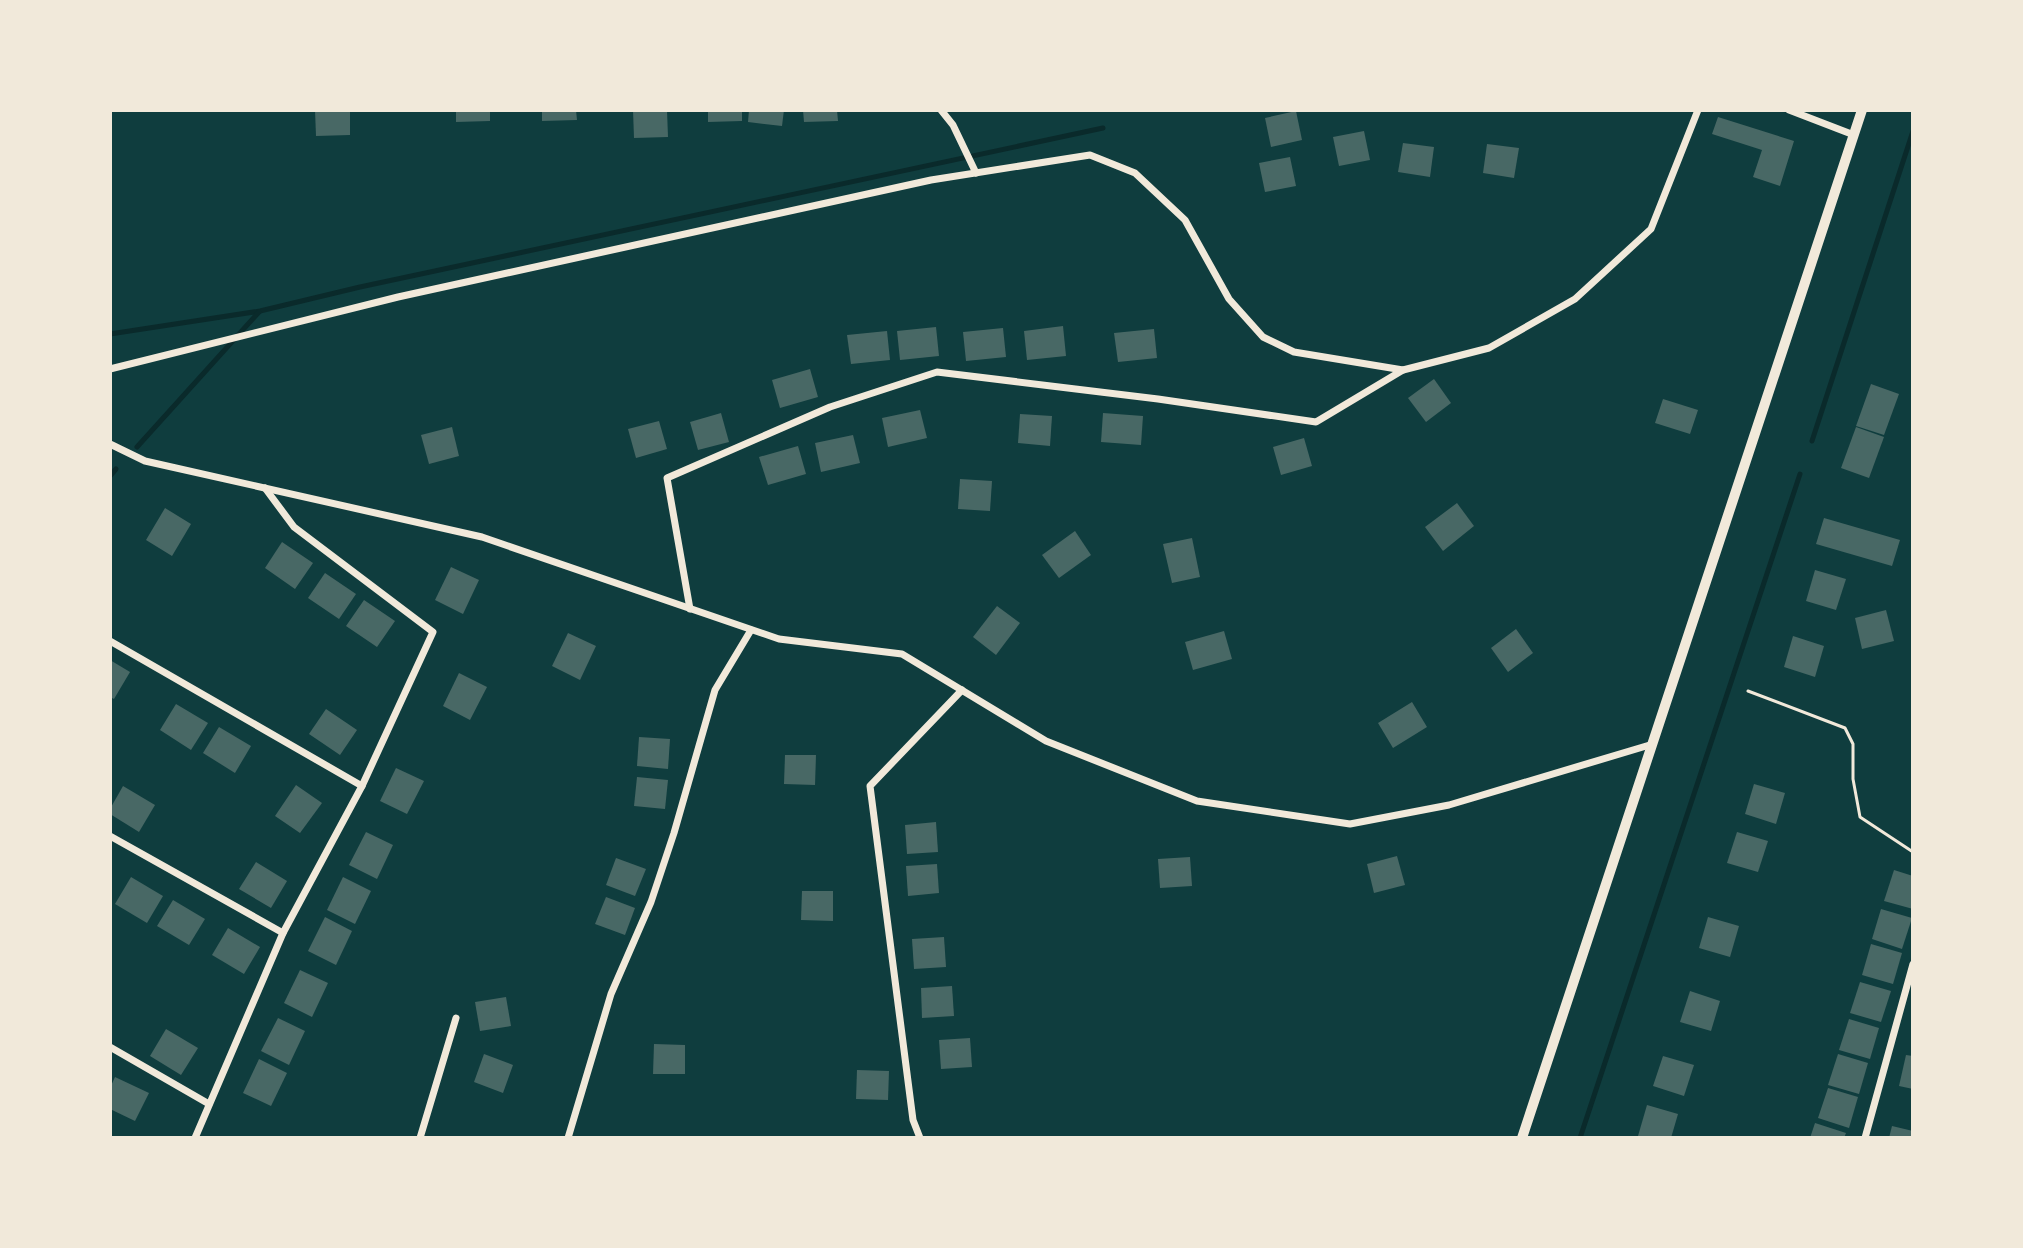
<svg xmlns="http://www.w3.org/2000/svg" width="2023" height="1248" viewBox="0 0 2023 1248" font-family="Inter,sans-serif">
<rect width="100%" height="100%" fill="#0f3d3e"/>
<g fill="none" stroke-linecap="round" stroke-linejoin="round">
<!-- stream -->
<g stroke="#0a2a2b" stroke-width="5">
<path d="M110,334l150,-23 100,-24 743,-159"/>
<path d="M1812,441l101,-310"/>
<path d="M137,447l122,-135"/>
<path d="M110,476l6,-7"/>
<path d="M1580,1138l220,-664"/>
</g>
</g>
<!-- building -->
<g fill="#486865">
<path d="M315,110h35v25l-34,1z"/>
<path d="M456,110h34v11l-34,1z"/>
<path d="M542,110h34l1,10 -35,1z"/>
<path d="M633,110h34l1,27 -34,1z"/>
<path d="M708,110h34v11l-34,1z"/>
<path d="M749,110h35l-2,16 -34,-4z"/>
<path d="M803,110h34l1,11 -34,1z"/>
<path d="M1296,111l6,29 -31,7 -6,-29z"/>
<path d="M1718,117l76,24 -14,45 -27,-9 9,-27 -50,-16z"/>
<path d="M1364,131l6,29 -31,6 -6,-29z"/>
<path d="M1403,143l31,4 -4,30 -32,-5z"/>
<path d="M1487,144l32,4 -5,30 -31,-5z"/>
<path d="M1290,157l6,29 -31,6 -6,-29z"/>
<path d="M1063,326l3,30 -39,4 -3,-29z"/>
<path d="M936,327l3,29 -39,4 -3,-29z"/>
<path d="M1003,328l3,29 -40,4 -3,-29z"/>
<path d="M1154,329l3,29 -39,4 -4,-29z"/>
<path d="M887,331l3,29 -39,4 -4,-29z"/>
<path d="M810,369l8,28 -38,11 -8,-28z"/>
<path d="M1434,379l17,24 -25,19 -18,-24z"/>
<path d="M1871,384l28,10 -15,41 -28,-9z"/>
<path d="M1663,399l35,11 -8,24 -35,-11z"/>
<path d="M920,410l7,28 -39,9 -6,-29z"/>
<path d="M721,413l8,29 -31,8 -8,-28z"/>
<path d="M1103,413l40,3 -2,29 -40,-3z"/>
<path d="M1020,414l32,2 -2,30 -32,-3z"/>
<path d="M659,421l8,28 -31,9 -8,-29z"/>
<path d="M452,427l7,29 -30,8 -8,-29z"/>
<path d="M1856,427l28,10 -15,41 -28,-10z"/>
<path d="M853,435l7,28 -39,9 -6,-29z"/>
<path d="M1304,438l8,28 -31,9 -8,-28z"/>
<path d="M798,446l8,28 -38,11 -9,-28z"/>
<path d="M960,479l32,2 -2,30 -32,-2z"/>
<path d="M1457,503l17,23 -31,25 -18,-24z"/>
<path d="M165,508l26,16 -19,32 -26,-16z"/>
<path d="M1824,518l76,22 -8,26 -76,-22z"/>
<path d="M1075,531l16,24 -32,23 -17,-23z"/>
<path d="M1192,538l8,39 -28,6 -9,-39z"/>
<path d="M282,542l31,21 -18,26 -30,-21z"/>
<path d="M451,567l28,13 -16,34 -28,-14z"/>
<path d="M1815,570l31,9 -10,31 -30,-9z"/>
<path d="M325,573l31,21 -17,25 -31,-21z"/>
<path d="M364,600l31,21 -18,26 -31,-21z"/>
<path d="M997,606l23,17 -24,32 -23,-18z"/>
<path d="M1886,610l8,31 -32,8 -7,-31z"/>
<path d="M1516,629l17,24 -25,19 -17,-24z"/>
<path d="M1224,631l8,28 -39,11 -8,-28z"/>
<path d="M568,633l28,13 -16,34 -28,-14z"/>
<path d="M1793,636l31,10 -9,31 -31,-10z"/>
<path d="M110,660l20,12 -16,27 -4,-2z"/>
<path d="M459,673l28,14 -17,33 -27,-14z"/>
<path d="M1412,702l15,25 -34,21 -15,-25z"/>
<path d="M176,704l32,19 -17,27 -31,-20z"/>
<path d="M326,709l31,21 -17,25 -31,-21z"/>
<path d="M219,727l32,19 -16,27 -32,-20z"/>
<path d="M639,737l31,2 -2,30 -31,-3z"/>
<path d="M785,755h31l-1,30 -31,-1z"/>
<path d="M396,768l28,13 -17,33 -27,-13z"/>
<path d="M637,777l31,3 -3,29 -31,-3z"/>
<path d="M1754,784l31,9 -9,31 -31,-10z"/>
<path d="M296,785l26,18 -22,30 -25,-17z"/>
<path d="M123,786l32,19 -16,27 -29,-18v-5z"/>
<path d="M936,822l2,30 -31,2 -2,-29z"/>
<path d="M366,832l27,13 -16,34 -28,-14z"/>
<path d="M1737,832l31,9 -10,31 -31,-9z"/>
<path d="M1397,856l8,29 -31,8 -7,-29z"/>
<path d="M1190,857l2,29 -32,2 -2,-29z"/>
<path d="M616,858l30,11 -11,27 -29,-11z"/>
<path d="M256,862l31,19 -16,27 -32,-19z"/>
<path d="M937,864l2,29 -31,3 -2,-30z"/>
<path d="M1894,870l19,6v33l-29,-8z"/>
<path d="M131,877l32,19 -16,27 -32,-19z"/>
<path d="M343,877l28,14 -16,33 -28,-14z"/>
<path d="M802,891h31v30l-32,-1z"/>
<path d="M606,897l29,11 -10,27 -30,-11z"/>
<path d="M173,900l32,19 -16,26 -32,-19z"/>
<path d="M1881,909l31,9 -10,31 -30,-10z"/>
<path d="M325,917l27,14 -16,34 -28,-14z"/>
<path d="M1708,917l31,9 -9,31 -31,-9z"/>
<path d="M228,928l32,19 -16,27 -32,-19z"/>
<path d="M944,937l2,30 -32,2 -2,-30z"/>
<path d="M1871,944l31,9 -9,31 -31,-9z"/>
<path d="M300,970l28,13 -16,34 -28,-14z"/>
<path d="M1860,982l31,9 -10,31 -31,-9z"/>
<path d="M952,986l2,30 -32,2 -1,-30z"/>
<path d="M1690,991l30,10 -9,30 -31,-9z"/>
<path d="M506,997l5,29 -31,5 -5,-29z"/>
<path d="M278,1018l27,13 -16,34 -28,-14z"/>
<path d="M1849,1019l30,9 -9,31 -31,-9z"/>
<path d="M166,1029l32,19 -17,27 -31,-19z"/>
<path d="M970,1038l2,29 -31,2 -2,-29z"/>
<path d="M654,1044l31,1v29h-32z"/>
<path d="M484,1054l29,11 -10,28 -29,-11z"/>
<path d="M1838,1054l30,9 -9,31 -31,-9z"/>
<path d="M1906,1055l7,1v33l-14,-3z"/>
<path d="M1663,1056l31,9 -10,31 -31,-10z"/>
<path d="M259,1059l28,14 -16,33 -28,-13z"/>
<path d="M857,1070l32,1 -1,29 -32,-1z"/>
<path d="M115,1077l34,16 -14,28 -25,-12v-21z"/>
<path d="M1828,1088l30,9 -9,31 -31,-10z"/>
<path d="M1647,1105l31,9 -7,24 -33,-2z"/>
<path d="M1815,1123l31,10 -2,5h-34z"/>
<path d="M1892,1126l21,5v7h-24z"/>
</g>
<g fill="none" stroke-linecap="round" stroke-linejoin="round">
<!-- path -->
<path stroke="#f1e9da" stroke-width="3" d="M1748,691l97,37 8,16v35l7,38 53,35"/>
<!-- minor -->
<g stroke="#f1e9da" stroke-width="7">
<path d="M941,110l12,15 23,48"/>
<path d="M1789,110l65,25"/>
<path d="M110,369l288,-72 533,-117 159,-25 45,18 50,47 44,79 34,38 31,15 109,18"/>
<path d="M110,444l35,17 337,76 297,102 123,15 144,87 151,60 153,23 99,-19 204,-61"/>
<path d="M690,609l-23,-131 163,-71 107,-35 221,27 158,23 87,-52 86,-22 86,-49 76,-70 47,-119"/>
<path d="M110,641l252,145"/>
<path d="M110,836l173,97"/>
<path d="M110,1047l99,57"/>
<path d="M195,1138l88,-205 79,-147 71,-154 -139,-105 -29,-39"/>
<path d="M420,1138l36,-120"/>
<path d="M568,1138l43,-144 40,-92 23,-69 41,-143 36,-60"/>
<path d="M920,1138l-7,-18 -43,-334 92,-96"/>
<path d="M1865,1138l48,-174"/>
</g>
<!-- secondary -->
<path stroke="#f1e9da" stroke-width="10" d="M1522,1138l340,-1028"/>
</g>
<!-- border -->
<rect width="2023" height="1248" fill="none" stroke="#f1e9da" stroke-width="224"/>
</svg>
